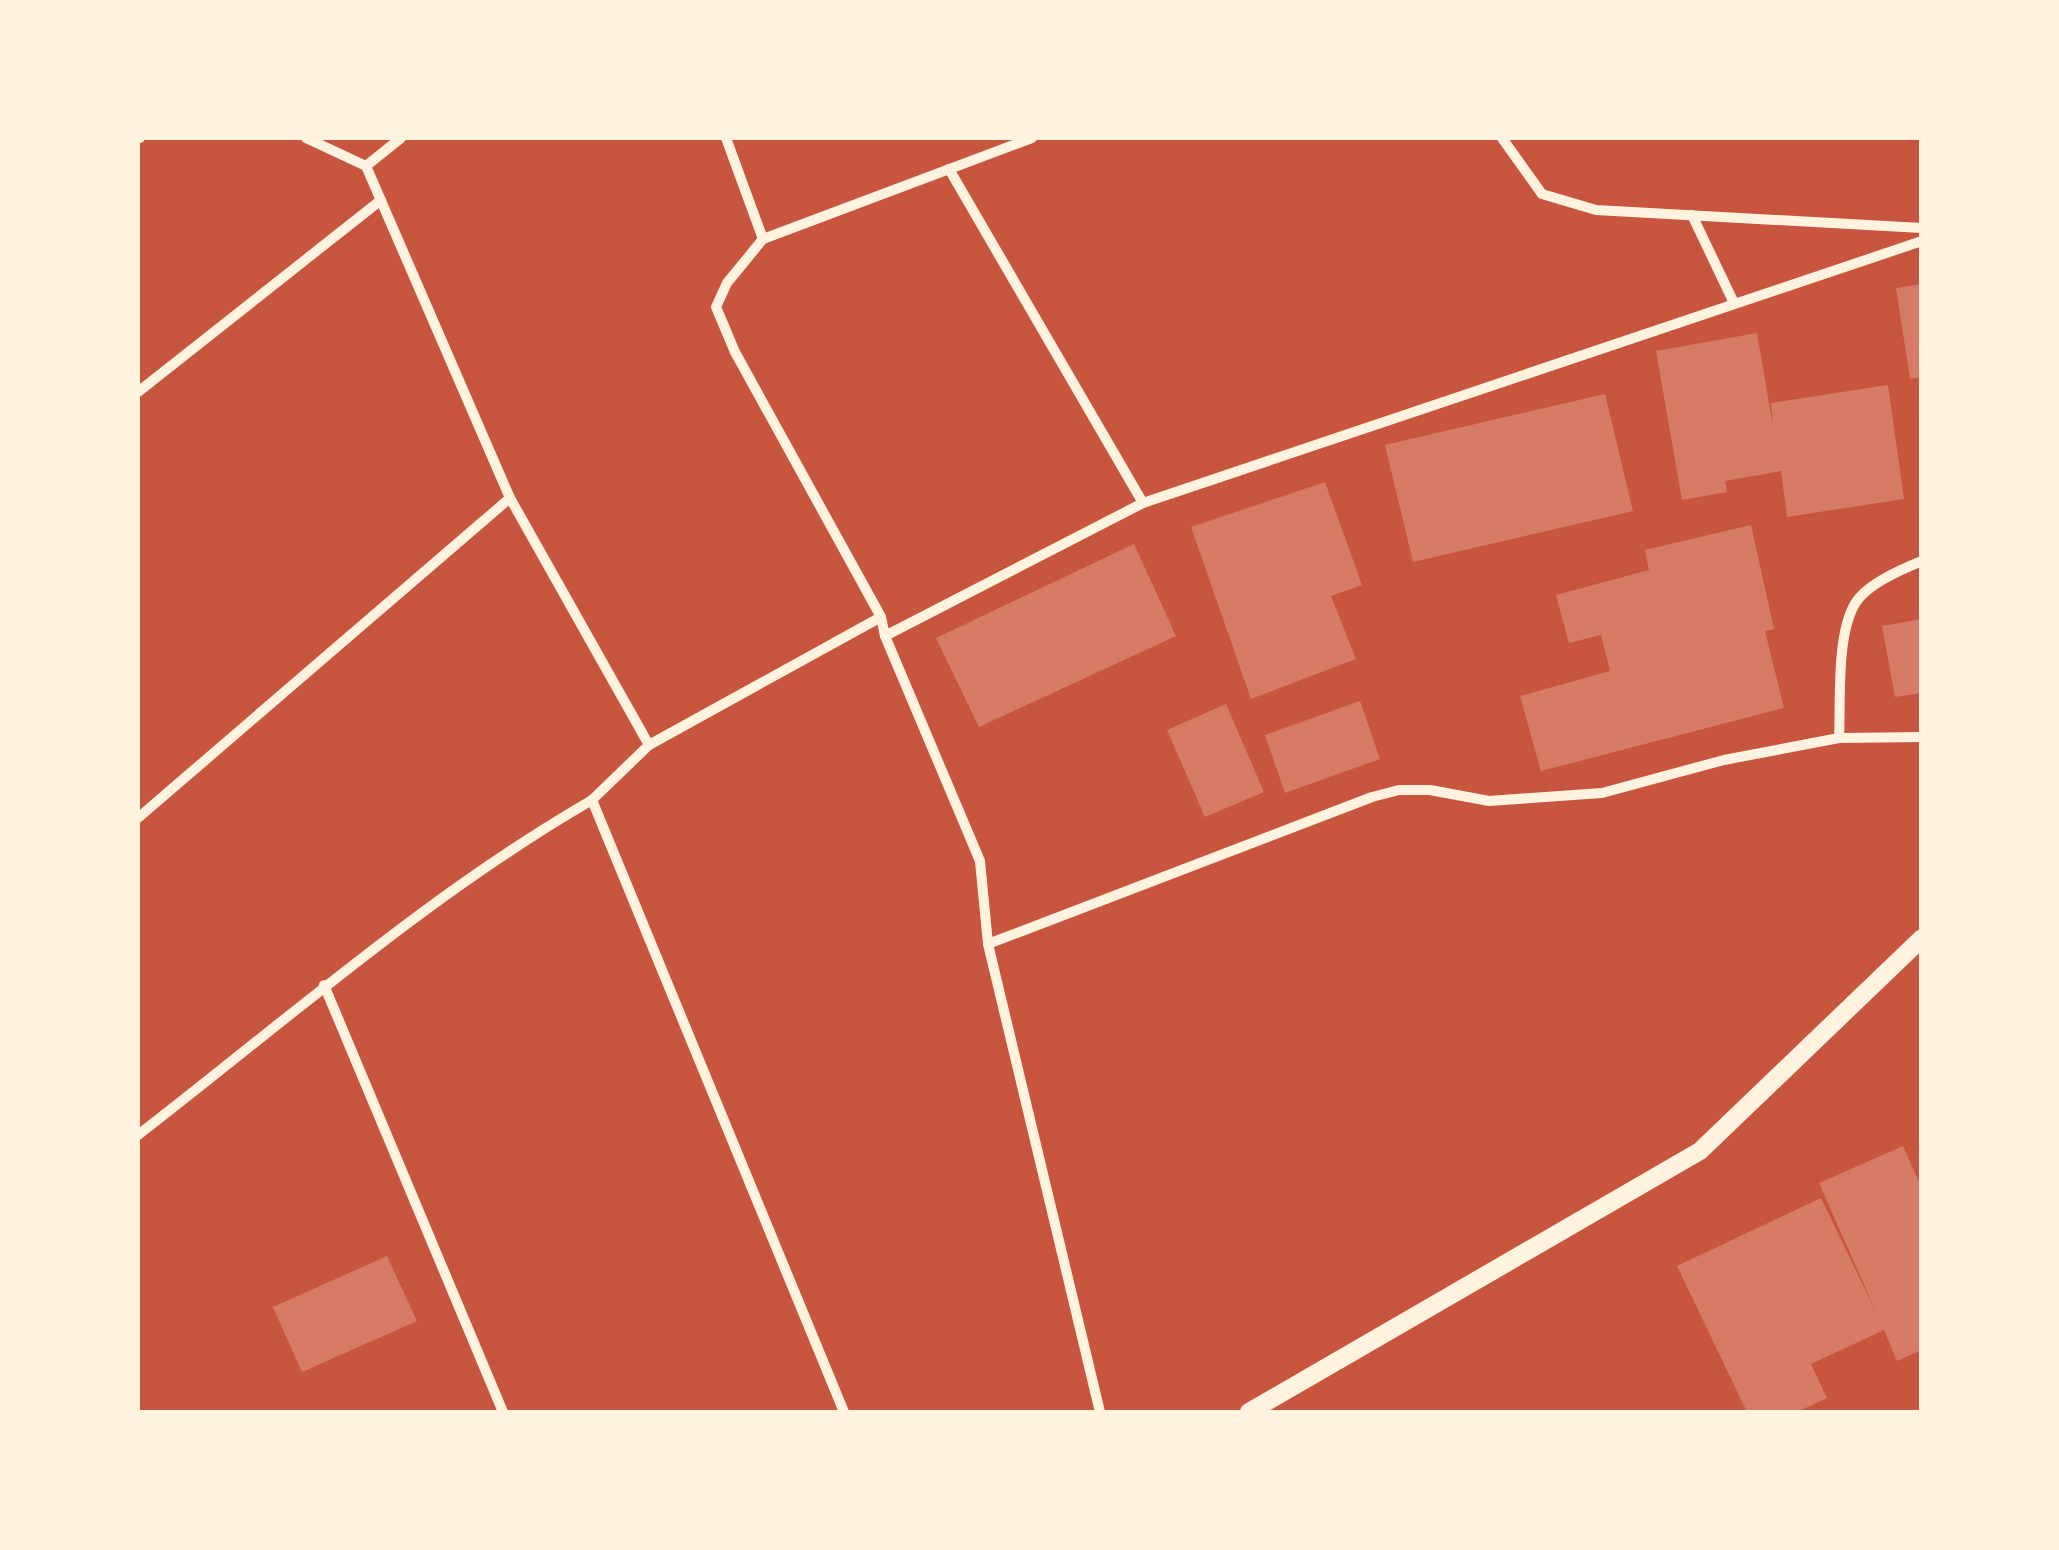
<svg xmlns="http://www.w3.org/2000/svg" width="2059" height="1550" viewBox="0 0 2059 1550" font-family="'IBM Plex Serif',serif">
<rect width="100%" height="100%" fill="#c8553d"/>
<!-- building -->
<g fill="#d67c66">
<path d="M1922,284v93l-12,2 -14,-91z"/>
<path d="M1757,333l16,93 -2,-23 117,-18 16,114 -117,18 -6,-46 -56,10 2,11 -45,8 -26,-149z"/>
<path d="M1605,394l28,117 -220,51 -28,-117z"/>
<path d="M1325,482l37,103 -31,11 25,63 -105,40 -60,-172z"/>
<path d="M1751,525l23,104 -9,2 19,77 -243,63 -21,-75 90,-25 -9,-36 -32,8 -13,-48 93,-25 -4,-20z"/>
<path d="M1134,544l42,92 -197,91 -43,-89z"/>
<path d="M1922,619v74l-27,4 -13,-71z"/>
<path d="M1360,701l20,58 -95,34 -20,-58z"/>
<path d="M1226,704l38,88 -59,25 -38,-87z"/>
<path d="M1903,1146l19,43v161l-25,11 -13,-31 -73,34 16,34 -30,14h-50l-70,-146 144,-68 56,116 -58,-131z"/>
<path d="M387,1256l30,65 -115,51 -29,-65z"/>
</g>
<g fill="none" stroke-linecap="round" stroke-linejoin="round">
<!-- minor -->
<g stroke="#fff3e0" stroke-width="10">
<path d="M138,138h2"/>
<path d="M306,138l60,28 144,332 139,247 -57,55 252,612"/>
<path d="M726,138l37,101"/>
<path d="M1032,138l-269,101 -36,44 -11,24 19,45 146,265 4,19 95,225 8,83 112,468"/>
<path d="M1502,138l40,56 54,16 326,18"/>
<path d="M366,166l35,-28"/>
<path d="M949,169l194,334"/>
<path d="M1692,215l42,88"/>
<path d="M138,392l243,-192"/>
<path d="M885,636l258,-133 779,-262"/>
<path d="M1839,738c2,-35 -4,-114 21,-141 14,-16 42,-28 62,-36"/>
<path d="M649,745l232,-128"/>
<path d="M138,818l372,-320"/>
<path d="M988,944l384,-147 27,-7h31l59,11 113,-8 122,-33 115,-22 83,-1"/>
<path d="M324,985l179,427"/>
<path d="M138,1135c149,-115 290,-240 454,-335"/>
</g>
<!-- tertiary -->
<path stroke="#fff3e0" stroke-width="18" d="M1249,1412l451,-261 222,-213"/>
</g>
<!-- border -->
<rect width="2059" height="1550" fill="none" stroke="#fff3e0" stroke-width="280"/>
</svg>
